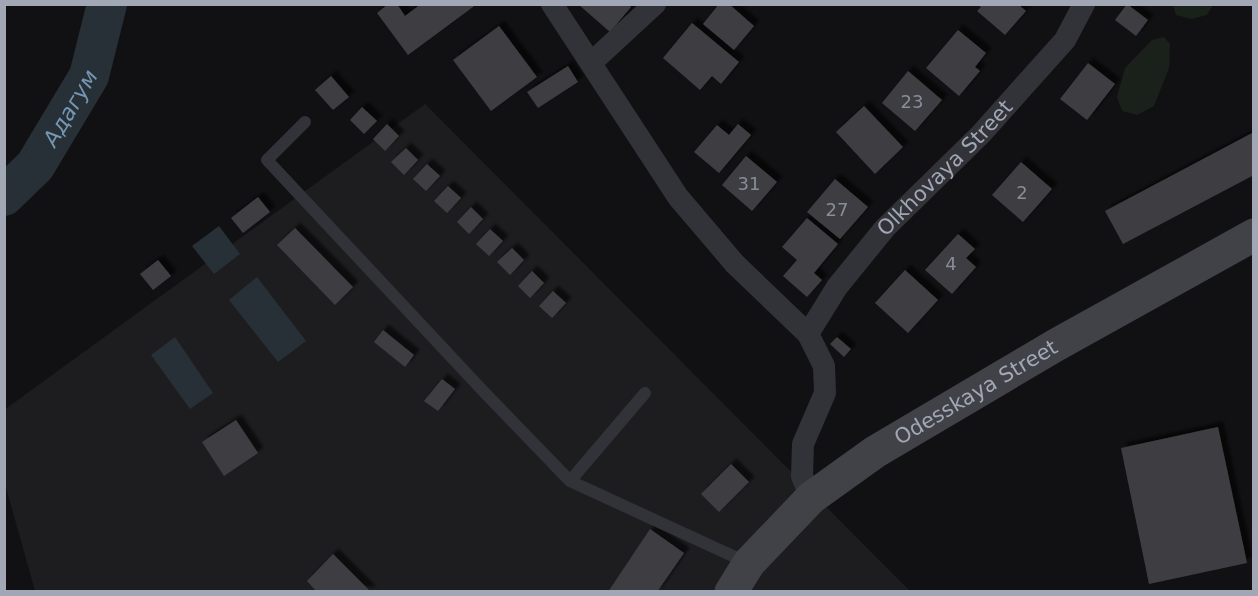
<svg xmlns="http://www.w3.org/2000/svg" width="1258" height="596" viewBox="0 0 1258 596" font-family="'DejaVu Sans',sans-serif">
<defs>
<filter id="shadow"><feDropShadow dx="5.5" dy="-5.5" stdDeviation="1.5" flood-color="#0009"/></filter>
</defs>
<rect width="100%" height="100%" fill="#111113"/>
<!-- built -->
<path fill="#1d1d20" d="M425,104l485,487h-875l-30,-107 -1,-74z"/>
<!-- green -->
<g fill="#19211a">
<path d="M1173,5v-1l40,1 -6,10 -16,4 -15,-4z"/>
<path d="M1164,37l6,7 -1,24 -15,38 -17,9 -15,-4 -5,-14 8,-29 27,-28z"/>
</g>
<!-- water -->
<g fill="#273037">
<path d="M219,226l21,28 -26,20 -22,-28z"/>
<path d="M257,277l49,64 -28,21 -49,-62z"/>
<path d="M175,337l38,56 -23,16 -39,-54z"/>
</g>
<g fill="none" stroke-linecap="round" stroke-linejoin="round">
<!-- river -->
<path stroke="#273037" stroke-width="40" id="s1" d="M4,196l31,-30 54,-90 18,-72"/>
</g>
<!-- building -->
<g fill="#3d3e43" filter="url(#shadow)">
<path d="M388,4h9l8,12 16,-12h56l-69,51 -31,-42z"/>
<path d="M578,4h50l3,3 -21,25z"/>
<path d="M719,4h10l25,22 -20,24 -31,-26z"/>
<path d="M1127,4l21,16 -12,16 -21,-16z"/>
<path d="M978,5h41l7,6 -21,24 -28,-24 4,-4z"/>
<path d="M692,23l47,39 -18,22 -9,-8 -12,14 -37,-32z"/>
<path d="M499,26l38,51 -46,34 -38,-51z"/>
<path d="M958,30l28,23 -11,14 5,4 -21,25 -33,-28z"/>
<path d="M1088,63l27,21 -28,36 -27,-21z"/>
<path d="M568,66l10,16 -40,26 -11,-16z"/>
<path d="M908,71l34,29 -27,31 -33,-28z"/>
<path d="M331,76l18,21 -16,13 -18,-20z"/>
<path d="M864,106l39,41 -28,27 -39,-42z"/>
<path d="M362,107l15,14 -13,13 -14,-14z"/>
<path d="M387,124l12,12 -14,15 -12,-12z"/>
<path d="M738,124l13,11 -32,38 -25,-21 23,-27 12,10z"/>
<path d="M1254,132v43l-131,69 -18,-33z"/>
<path d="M406,148l12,12 -14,15 -13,-13z"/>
<path d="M746,156l31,26 -25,29 -30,-26z"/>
<path d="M1021,162l31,27 -29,33 -31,-27z"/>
<path d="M427,164l13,12 -14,15 -13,-12z"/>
<path d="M835,179l33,28 -28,32 -33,-27z"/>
<path d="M448,186l13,12 -14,15 -13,-12z"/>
<path d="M258,197l12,15 -27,21 -12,-15z"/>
<path d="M471,207l12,12 -14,15 -12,-12z"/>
<path d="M807,218l31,26 -24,29 8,7 -15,17 -24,-21 14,-16 -15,-13z"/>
<path d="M295,228l58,59 -18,18 -58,-60z"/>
<path d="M490,229l13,12 -14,15 -13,-12z"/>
<path d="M958,234l17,15 -9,9 10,9 -24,27 -27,-24z"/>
<path d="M512,248l12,12 -14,15 -13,-13z"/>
<path d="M158,260l13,16 -18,14 -13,-16z"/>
<path d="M905,270l33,30 -30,33 -33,-30z"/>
<path d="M532,271l12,12 -14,15 -12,-12z"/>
<path d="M553,291l13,12 -14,15 -13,-12z"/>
<path d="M383,330l31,25 -9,12 -31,-25z"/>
<path d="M837,337l14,12 -7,8 -14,-13z"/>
<path d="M442,379l13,10 -17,22 -14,-10z"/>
<path d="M236,420l22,33 -34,23 -22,-34z"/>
<path d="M1218,427l29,136 -98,21 -28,-136z"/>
<path d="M731,464l18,18 -30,30 -18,-18z"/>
<path d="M650,529l34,24 -27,39h-49z"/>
<path d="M333,554l38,38h-54l-10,-11z"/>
</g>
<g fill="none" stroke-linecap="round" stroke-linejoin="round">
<!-- lane -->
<g stroke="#323338" stroke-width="12">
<path d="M305,122l-38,38 217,232 86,89 178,82"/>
<path d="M570,481l75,-88"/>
</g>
<!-- street -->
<g stroke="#323338" stroke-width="22">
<path d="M552,4l126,193 57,67 73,70 16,32 1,27 -22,51 -1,32 9,22"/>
<path d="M591,63l64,-59"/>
<path id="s2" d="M808,334l29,-47 48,-59 96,-94 84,-94 19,-36"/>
</g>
<!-- secondary -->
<path stroke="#404248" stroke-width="33" id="s3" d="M731,592l18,-29 62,-65 64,-46 181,-107 198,-110"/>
</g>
<g text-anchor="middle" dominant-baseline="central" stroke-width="5" stroke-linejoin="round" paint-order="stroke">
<!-- number labels -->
<g font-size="18" fill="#888d98">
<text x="912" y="101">23</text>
<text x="749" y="183">31</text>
<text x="1022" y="192">2</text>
<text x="837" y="209">27</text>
<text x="951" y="263">4</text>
</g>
<!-- street labels -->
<g font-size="21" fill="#a1a7b5" stroke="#0c0c0e">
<text stroke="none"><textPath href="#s2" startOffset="216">Olkhovaya Street</textPath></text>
<text stroke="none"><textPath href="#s3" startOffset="320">Odesskaya Street</textPath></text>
</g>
<!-- water labels -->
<g font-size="22" font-style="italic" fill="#7597b3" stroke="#0c0c0e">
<text stroke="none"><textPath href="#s1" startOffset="111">Адагум</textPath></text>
</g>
</g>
<!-- border -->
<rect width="1258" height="596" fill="none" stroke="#a1a7b5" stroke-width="12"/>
</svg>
